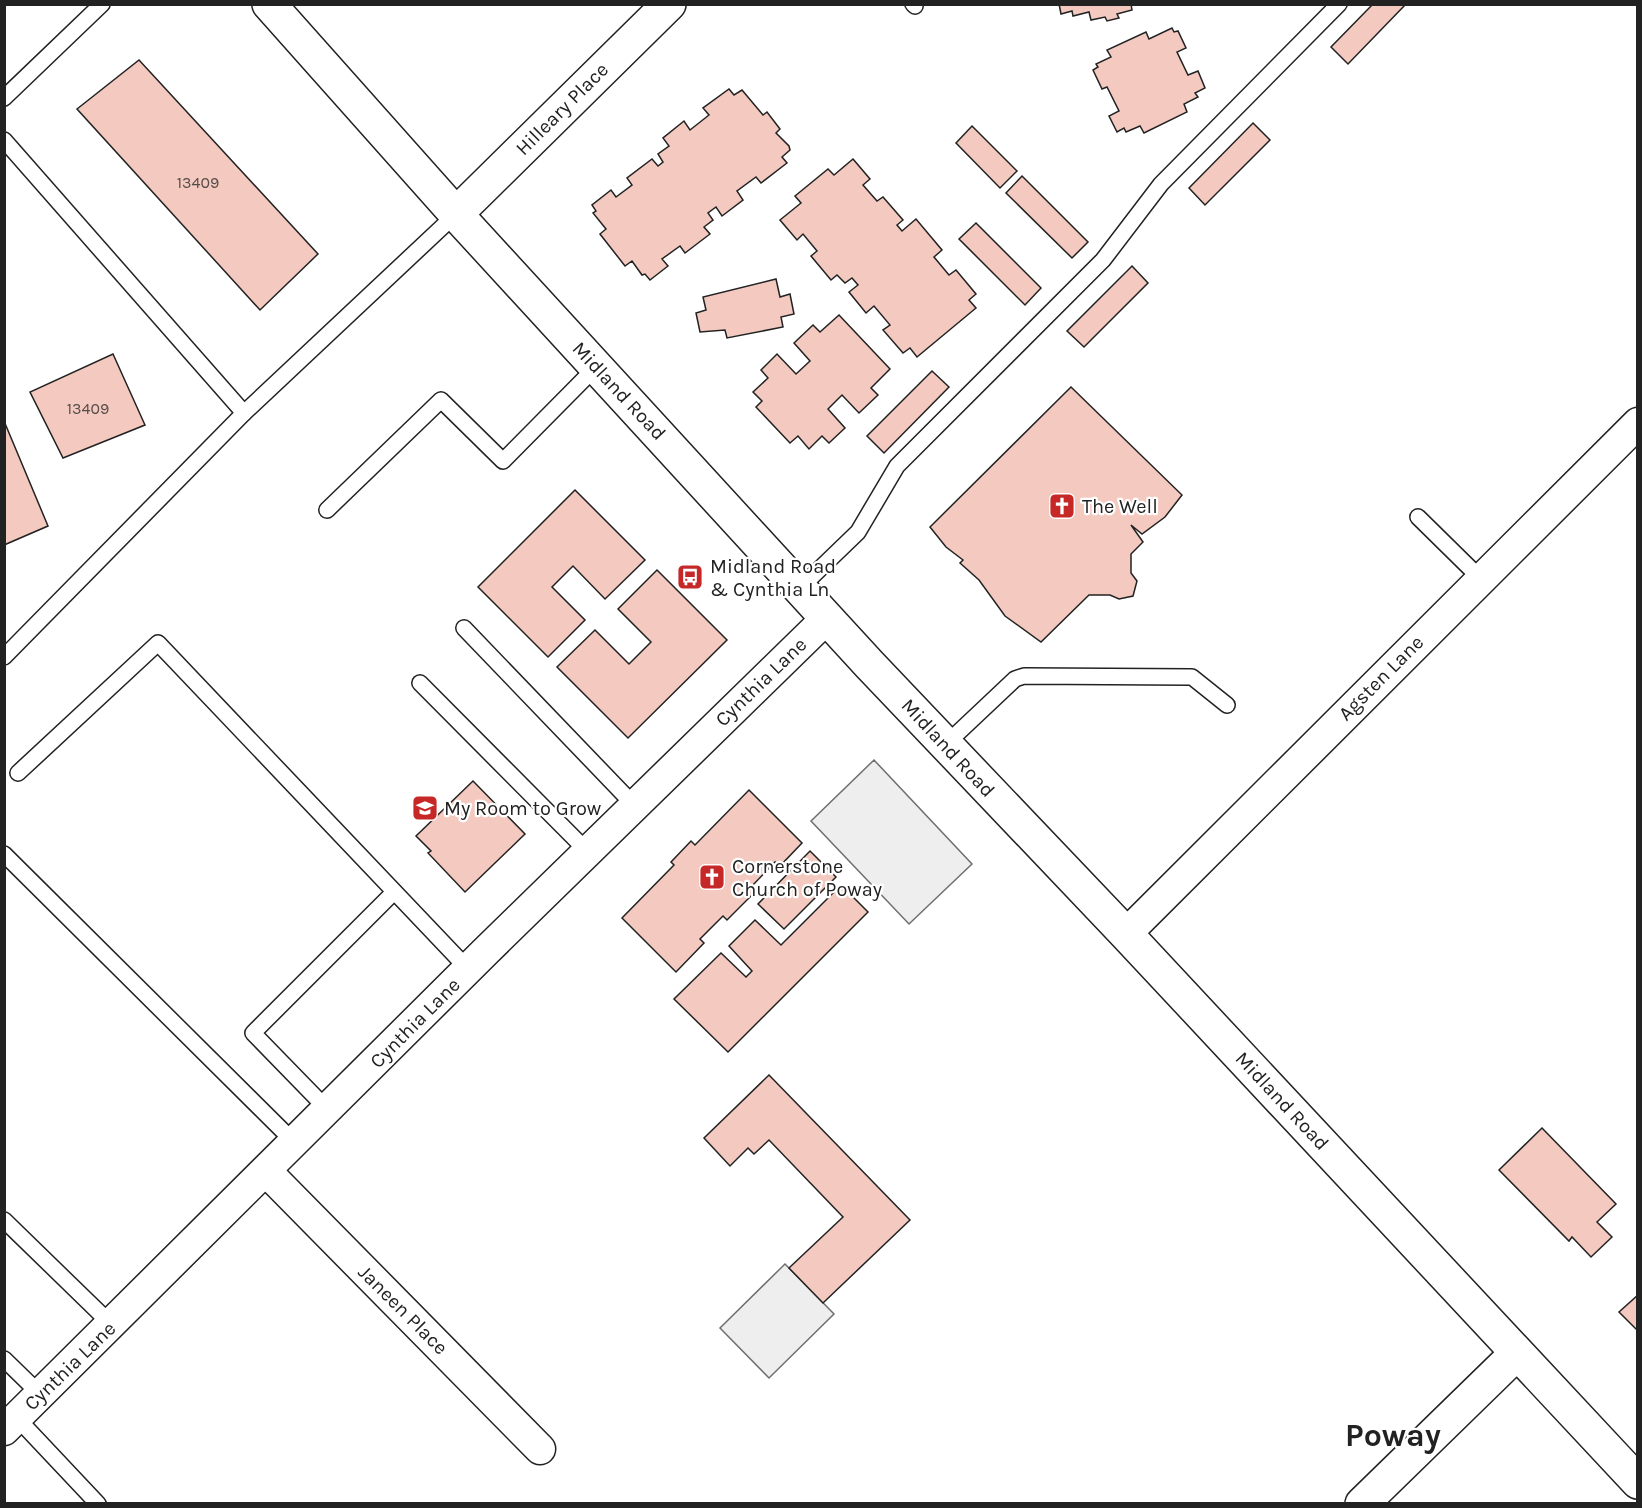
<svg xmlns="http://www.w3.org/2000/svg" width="1642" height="1508" viewBox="0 0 1642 1508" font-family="Karla,sans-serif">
<rect width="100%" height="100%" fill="#fff"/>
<!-- green -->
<g fill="#eee" stroke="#6f6f6f" stroke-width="1.5">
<path d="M874,760l98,104 -63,60 -98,-103z"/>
<path d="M785,1264l49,50 -65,64 -49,-50z"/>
</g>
<!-- building -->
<g fill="#f3c9c0" stroke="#222" stroke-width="1.5">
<path d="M1059,4h72l1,6 -15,4 2,4 -12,3 -2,-4 -14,3 -2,-8 -16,4 -1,-5 -11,3z"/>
<path d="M1373,4h33l-58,60 -17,-17z"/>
<path d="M1172,28l2,4 4,-1 8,17 -9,4 11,23 10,-4 7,17 -10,5 3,4 -14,7 3,8 -43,21 -4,-7 -14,6 -2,-4 -7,4 -8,-16 10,-5 -12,-24 -5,2 -9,-19 5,-3 -2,-3 15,-7 -4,-7 39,-18 3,7z"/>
<path d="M139,60l179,194 -58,56 -183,-201z"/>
<path d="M729,89l5,6 8,-5 21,25 4,-3 13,17 -4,4 13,13 1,4 -8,7 5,6 -26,20 -5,-6 -19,14 6,9 -21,16 -6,-9 -8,6 5,7 -9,7 6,7 -25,19 -5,-7 -18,13 6,7 -18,14 -5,-6 -3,1 -10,-14 -7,5 -25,-32 6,-5 -13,-16 3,-2 -4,-6 19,-15 5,7 16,-12 -5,-7 25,-19 6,7 5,-4 -5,-8 11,-8 -6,-8 21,-17 6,9 19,-15 -6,-7z"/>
<path d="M1253,123l17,17 -65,65 -16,-17z"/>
<path d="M972,126l45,45 -17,17 -44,-45z"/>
<path d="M853,159l17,20 -7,6 14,16 6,-4 20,23 -6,5 5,6 14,-12 26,31 -8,7 15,18 7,-5 20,24 -7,6 7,8 -59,49 -7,-9 -7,5 -20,-23 7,-5 -16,-19 -8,7 -17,-21 9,-7 -6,-7 -7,5 -8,-8 -6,5 -20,-24 6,-5 -14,-17 -6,6 -17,-20 21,-17 -6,-7 33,-27 6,6z"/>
<path d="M1022,176l66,66 -16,16 -66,-65z"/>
<path d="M976,223l65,65 -16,17 -66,-66z"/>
<path d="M1132,266l16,17 -64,64 -17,-16z"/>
<path d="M776,279l4,18 10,-3 4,20 -13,3 2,10 -56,11 -2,-8 -25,2 -4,-19 10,-3 -3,-13z"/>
<path d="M839,315l51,54 -19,19 7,7 -19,18 -17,-18 -14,14 17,19 -16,15 -7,-7 -13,13 -11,-13 -8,7 -34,-36 6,-6 -9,-9 15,-14 -7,-8 16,-16 19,20 14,-13 -16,-18 19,-18 7,7z"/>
<path d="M113,354l32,71 -82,33 -33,-66z"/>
<path d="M932,371l17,16 -65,66 -17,-17z"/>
<path d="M1071,387l111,108 -17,22 -23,17 -11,-9 12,17 -12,12v19l6,8 -4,15 -14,3 -9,-4h-21l-48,47 -36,-26 -26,-36 -19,-17 3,-3 -17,-13 -16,-20z"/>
<path d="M4,421l44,105 -44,19z"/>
<path d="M575,490l70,70 -40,39 -32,-33 -21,21 33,33 -37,37 -70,-70z"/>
<path d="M657,570l70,70 -99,98 -71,-71 38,-37 34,34 22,-22 -33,-33z"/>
<path d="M473,781l52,53 -60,58 -37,-39 3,-2 -15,-15z"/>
<path d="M749,790l53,53 -23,24 -4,-5 -24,25 4,5 -28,28 -4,-4 -23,23 4,4 -28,29 -54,-54 52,-53 -3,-3 20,-21 4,4z"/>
<path d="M810,851l26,26 -52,52 -26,-25z"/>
<path d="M841,885l27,27 -140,140 -54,-53 47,-46 25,24 6,-6 -23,-25 26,-26 26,25z"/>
<path d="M769,1075l141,145 -87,83 -34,-35 54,-51 -74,-77 -15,14 -6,-6 -18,18 -26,-28z"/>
<path d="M1542,1128l74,76 -19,18 15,15 -21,20 -19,-20 -3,4 -70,-71z"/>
<path d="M1638,1295v36l-19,-19z"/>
</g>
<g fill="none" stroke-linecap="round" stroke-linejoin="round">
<defs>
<g id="lane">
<path d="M913,4l2,2"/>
<path d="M4,98l98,-94"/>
<path d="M4,140l240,273"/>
<path d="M327,510l114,-110 62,61 93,-94"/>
<path d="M1418,517l62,61"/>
<path d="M800,588l58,-56 39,-66 206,-206 58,-76 178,-180"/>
<path d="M464,628l171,178"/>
<path d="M4,657l240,-244 212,-199"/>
<path d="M420,683l168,169"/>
<path d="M945,745l70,-66 9,-3 168,1 35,28"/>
<path d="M18,773l140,-130 310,326"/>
<path d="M4,854l291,289"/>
<path d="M328,1110l-75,-77 141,-141"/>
<path d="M4,1220l108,105"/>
<path d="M4,1359l37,36"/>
<path d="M17,1418l81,86"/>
</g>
<g id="street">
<path d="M1126,934l512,-511"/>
<path d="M266,1171l274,278"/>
<path d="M4,1430l481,-478 342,-334"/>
</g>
<g id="secondary">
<path d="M269,4l187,210 413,450 257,270 512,548"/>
<path d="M456,214l213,-210"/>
<path d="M1362,1504l155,-151"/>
</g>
</defs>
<!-- lane casing -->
<use href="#lane" stroke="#222" stroke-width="18"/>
<!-- street casing -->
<use href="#street" stroke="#222" stroke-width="33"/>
<!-- secondary casing -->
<use href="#secondary" stroke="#222" stroke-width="36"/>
<!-- lane -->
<use href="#lane" stroke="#fff" stroke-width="15"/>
<!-- street -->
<use href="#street" stroke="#fff" stroke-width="30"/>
<!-- secondary -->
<use href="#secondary" stroke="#fff" stroke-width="33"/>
</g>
<!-- icons -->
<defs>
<symbol id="church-square" viewBox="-11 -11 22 22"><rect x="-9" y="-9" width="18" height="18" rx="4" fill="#c62828" stroke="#fff"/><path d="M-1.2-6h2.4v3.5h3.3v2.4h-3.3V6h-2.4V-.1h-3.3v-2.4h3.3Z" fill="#fff"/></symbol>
<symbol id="bus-square" viewBox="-11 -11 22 22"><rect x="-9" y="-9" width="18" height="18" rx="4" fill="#c62828" stroke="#fff"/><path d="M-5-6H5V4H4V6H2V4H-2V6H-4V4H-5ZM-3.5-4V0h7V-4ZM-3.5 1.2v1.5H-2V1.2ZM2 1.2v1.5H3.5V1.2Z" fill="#fff"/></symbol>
<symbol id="school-square" viewBox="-11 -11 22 22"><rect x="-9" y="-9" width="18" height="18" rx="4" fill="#c62828" stroke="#fff"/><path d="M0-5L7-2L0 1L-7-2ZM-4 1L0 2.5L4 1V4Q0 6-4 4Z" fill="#fff"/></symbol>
</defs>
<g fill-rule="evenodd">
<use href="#church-square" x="1047" y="491" width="30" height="30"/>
<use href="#bus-square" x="675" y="562" width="30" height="30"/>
<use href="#school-square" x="410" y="793" width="30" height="30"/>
<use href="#church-square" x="697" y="862" width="30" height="30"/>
</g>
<g text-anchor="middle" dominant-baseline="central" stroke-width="4.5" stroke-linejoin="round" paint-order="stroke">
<!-- number labels -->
<g font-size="16" fill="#564c4a">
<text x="198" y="182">13409</text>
<text x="88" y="408">13409</text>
</g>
<!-- street labels -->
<g font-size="20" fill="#222" stroke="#fff">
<text transform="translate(562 109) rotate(-45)">Hilleary Place</text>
<text transform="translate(619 391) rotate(47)">Midland Road</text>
<text transform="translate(1381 678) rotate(-45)">Agsten Lane</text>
<text transform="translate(761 682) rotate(-44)">Cynthia Lane</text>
<text transform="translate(948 748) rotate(47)">Midland Road</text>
<text transform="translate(415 1023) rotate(-45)">Cynthia Lane</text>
<text transform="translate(1282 1101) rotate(47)">Midland Road</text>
<text transform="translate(403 1310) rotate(45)">Janeen Place</text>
<text transform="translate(70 1366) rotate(-44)">Cynthia Lane</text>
</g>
<!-- poi labels -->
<g font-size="20" fill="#222" stroke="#fff" text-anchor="start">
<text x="1082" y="506">The Well</text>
<text x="710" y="566">Midland Road<tspan x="710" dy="23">&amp; Cynthia Ln</tspan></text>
<text x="444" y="808">My Room to Grow</text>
<text x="732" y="866">Cornerstone<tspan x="732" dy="23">Church of Poway</tspan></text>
</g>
<!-- town labels -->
<g font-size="32" font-weight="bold" fill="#222" stroke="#fff">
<text x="1393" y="1435">Poway</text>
</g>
</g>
<!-- border -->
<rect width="1642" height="1508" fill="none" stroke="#222222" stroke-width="12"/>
</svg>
